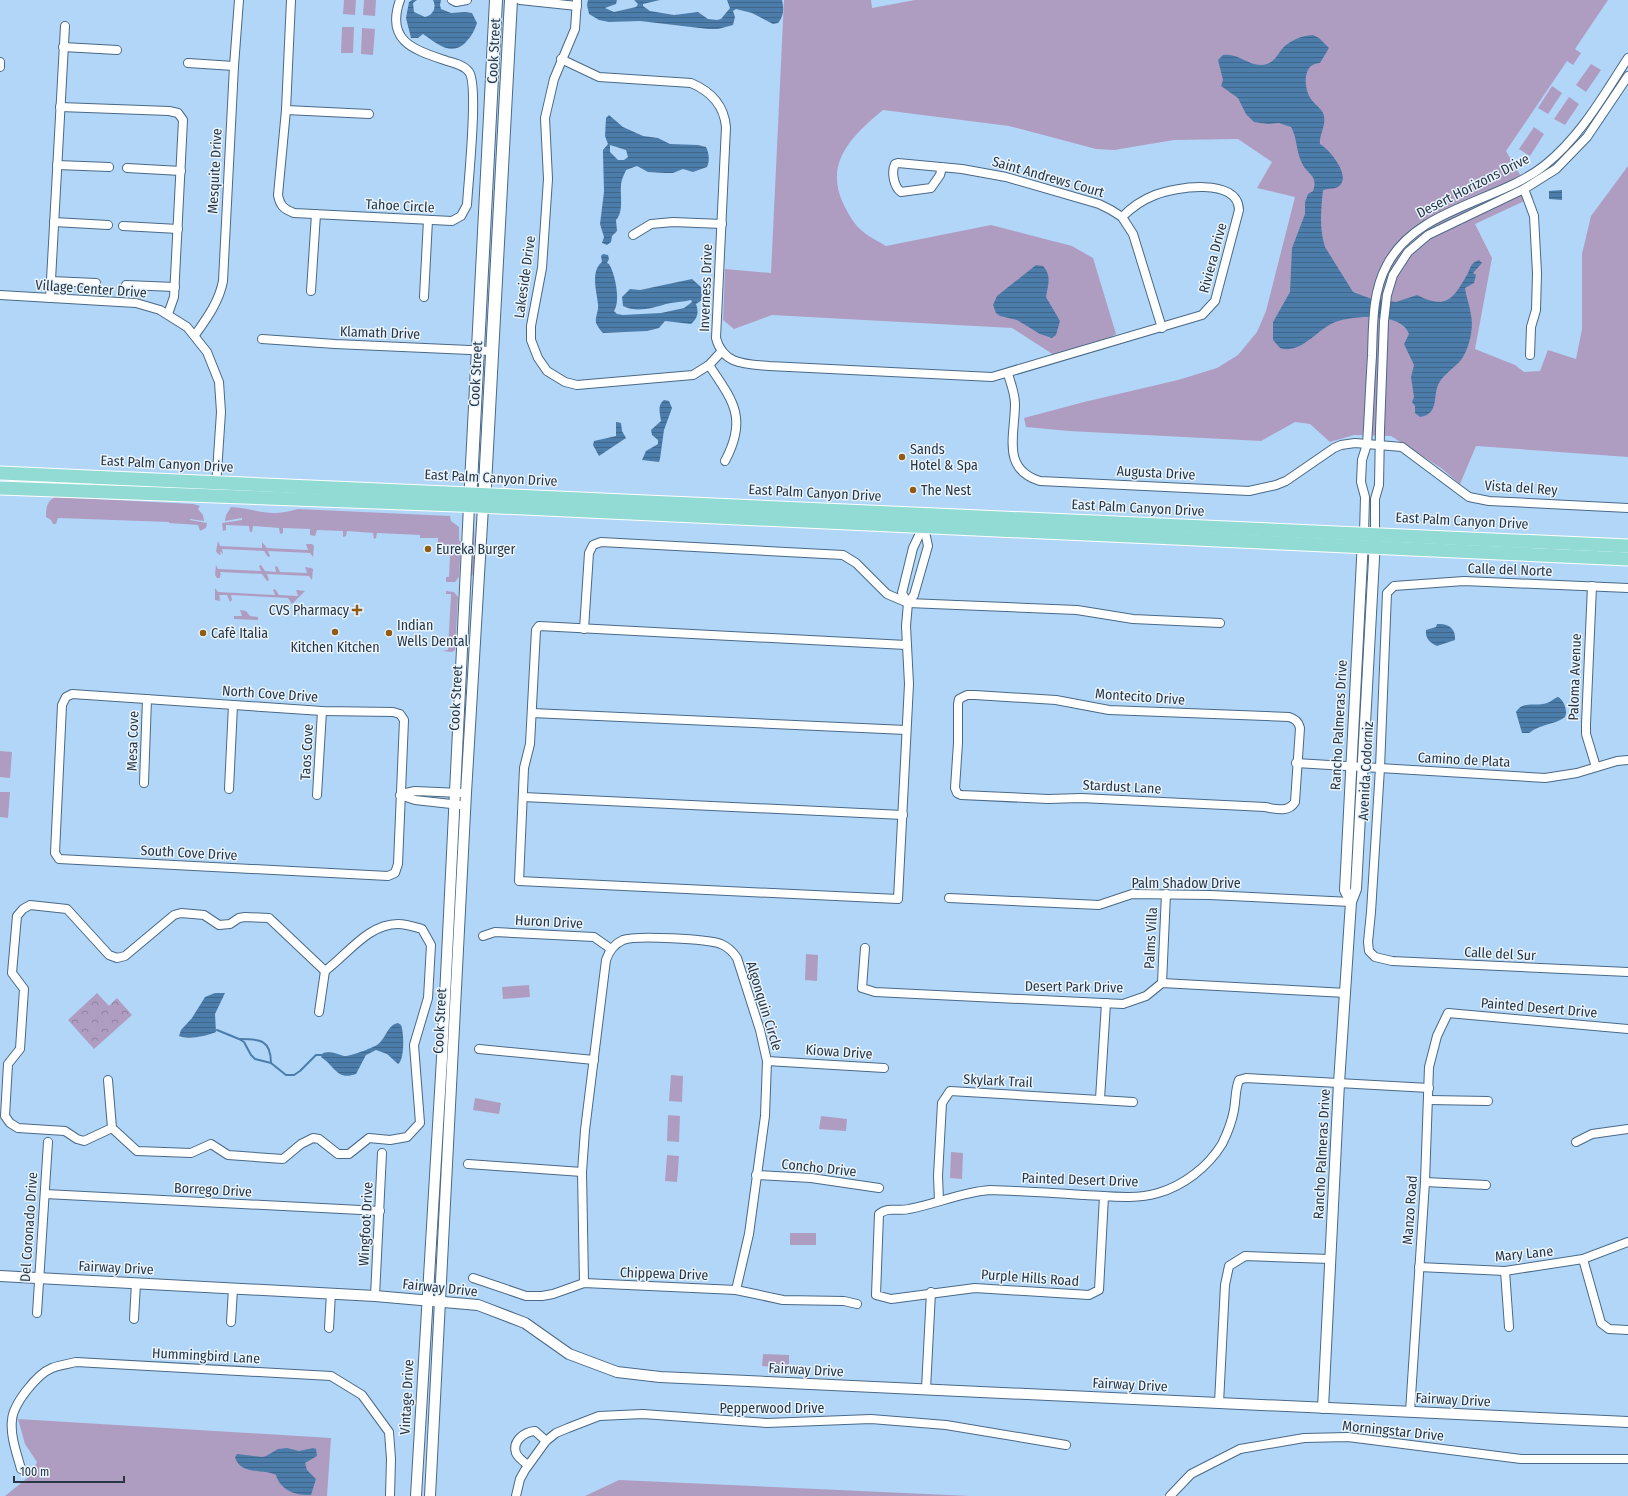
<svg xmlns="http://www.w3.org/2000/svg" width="1628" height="1496" viewBox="0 0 1628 1496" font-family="'Fira Sans Condensed',sans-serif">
<defs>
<pattern id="park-crowns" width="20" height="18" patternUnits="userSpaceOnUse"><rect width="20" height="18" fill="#af9dc1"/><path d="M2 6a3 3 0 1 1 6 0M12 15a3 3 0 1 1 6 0" fill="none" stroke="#8e819e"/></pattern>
<pattern id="water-rules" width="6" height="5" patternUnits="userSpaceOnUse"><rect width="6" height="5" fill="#4c7daa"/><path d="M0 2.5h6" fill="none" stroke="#3f678c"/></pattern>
</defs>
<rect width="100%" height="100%" fill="#b2d6f8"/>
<!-- green -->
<g fill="#af9dc1">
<path d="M344,0h12l-1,15 -12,-1z"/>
<path d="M364,0h12l-1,16 -12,-1z"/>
<path d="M784,0h87l1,8 43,-8h693l-33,49 6,4 -8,12 -6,-4 -61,90 27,46 -58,27 17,34 -17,91 40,16 9,7 16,-1 8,-21 28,9 6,-30v-75l9,-38 37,-50v291l-152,-11 -16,38 -19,-16 -50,-32 -37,-1 -24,7 -20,-18 -15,-2 -34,19 -192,-10 -43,-4 -2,-9 60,-16 94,-22 39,-12 21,-13 19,-23 9,-21 29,-114 -38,-9 15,-26 -34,-23 -64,1 -60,10 -18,-1 -87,-23 -126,-16c-30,25 -59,52 -40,93 4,8 10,20 17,26 7,7 18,12 26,17l105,-21 81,21 21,12 23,76 -8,5 -54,16 -42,-27 -240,-13 -38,14 -11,-9 2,-51 46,4z"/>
<path d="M342,27h12l-1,26h-12z"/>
<path d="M362,28l13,1 -2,26 -12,-1z"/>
<path d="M1591,64l10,6 -15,22 -10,-7z"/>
<path d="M1552,86l10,7 -14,21 -10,-6z"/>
<path d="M1569,97l10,7 -14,21 -11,-6z"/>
<path d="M1534,127l10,7 -14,22 -11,-7z"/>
<path d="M55,497l138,7 7,2 -2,3 5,6 1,6 -14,-2v1l17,3 -1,5 -6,3 -2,-6 -29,-2v-1l-111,-4 -2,6h-3l-2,-4 -5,-3c0,-8 0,-15 9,-20z"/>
<path d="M231,507c27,2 38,11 67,2l152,7 1,5 8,6v14h2l-2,36 -4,5h-9v-5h3l1,-21 -13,-1 1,-17h-18v-3l-43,-2 -1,5 -2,1 -1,-6 -26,-2 -1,5 -3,1v-6l-26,-1 -2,6 -5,-1v-6l-27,-1v5l-3,1 -1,-6 -26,-2 -1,6h-2l-1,-6 -23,-1v5l-3,1 -1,-8 20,-3v-2l-17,3 1,-6z"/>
<path d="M474,518l1,53 -4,6h-1z"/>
<path d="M218,541l2,5 42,2v-6l5,6 41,2 -2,-6h6l2,2 -1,11 -3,-4 -42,-2 2,5 -2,1 -4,-6 -42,-2 1,5 -3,-3 1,4 -3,-1 -2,-3z"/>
<path d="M216,565l2,4 43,2 -2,-5 2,-1 4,6 11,1 -1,-5 2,-1 3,6 27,1 -2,-6 6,1 2,1 -1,11 -3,-4 -42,-2 2,6 -2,1 -5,-7 -42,-2 2,5 -2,-3v4h-3l-2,-3z"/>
<path d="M215,588l3,4 57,3 -2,-5 2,-1 4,6 19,1 -2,-6 9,1 -13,13 -4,-6 -57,-3 1,5 -2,2 -3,-7h-8l2,6 -2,-4 1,4 -5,-1z"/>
<path d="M446,591l8,1 4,5 -3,53 -3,2 -10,-1 6,-1 3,-56h-5z"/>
<path d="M240,610l6,1 4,5 8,1v3l-24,-1v-3h8z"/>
<path d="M0,751l12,1 -2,26 -10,-1z"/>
<path d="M0,792h10l-2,26 -8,-1z"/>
<path d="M806,954l12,1 -1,26 -12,-1z"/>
<path d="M529,985l1,12 -27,2 -1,-12z"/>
<path d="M671,1075l12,1 -1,26 -13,-1z"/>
<path d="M475,1098l26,5 -2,11 -26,-4z"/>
<path d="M668,1115l12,1 -1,26 -12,-1z"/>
<path d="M821,1116l26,3 -1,12 -27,-2z"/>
<path d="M951,1152l12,1 -1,26 -12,-1z"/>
<path d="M667,1155l12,1 -2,26 -12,-1z"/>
<rect x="790" y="1233" width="26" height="12"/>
<path d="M763,1354l26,1v13l-27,-2z"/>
<path d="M18,1419l313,19 -4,58h-322l26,-21 6,-13 -12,-18z"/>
<path d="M619,1480l351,16h-385z"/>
</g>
<!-- park -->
<path fill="url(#park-crowns)" d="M97,993l12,13 8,-8 15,17 -38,34 -26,-29z"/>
<!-- water -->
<g fill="url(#water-rules)" fill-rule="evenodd">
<path d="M412,0h5l-4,3 1,9 11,5c8,-2 12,-9 8,-17h8l-1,5 1,4 10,4 14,-1 7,1 5,10c-3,9 -6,14 -13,21 -14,12 -28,-1 -41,-10l-5,4h-7l-5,-20 3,-16z"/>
<path d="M588,0h29l-1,4 -11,4 9,4 22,-5 2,-3 -4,-4h26l-17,4v2l7,5 24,4 24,-3 10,7 9,1 4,-1 9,-11 -3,-8h55c2,9 2,16 -4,23l-5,1 -21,-11 -16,-4 -3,2 2,6 -2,8 -15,4h-10l-68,-8 -31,1 -10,-2 -10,-6 -2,-9z"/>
<path d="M1313,35l6,3 10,10 -9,15c-3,0 -6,1 -9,3 -8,7 -6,25 0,33 4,6 12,10 13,17 2,10 -5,19 -4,28 9,5 29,29 21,40 -4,6 -12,4 -18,6 -2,19 -4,38 2,57l28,45 16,6 27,4 21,-7c30,15 36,4 51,-22 3,-7 3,-10 11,-13l3,3 -9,10 3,2 -2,8 -9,5c1,9 5,18 6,27 3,14 -2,34 -10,45 -7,8 -17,14 -22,23 -7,13 1,31 -19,34l-5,-4v-7l-3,-4 2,-5 -3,-20 3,-12 -10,-21 5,-10c-7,-22 -58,-19 -76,-11 -16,7 -33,32 -53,25l-7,-8v-18l17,-30 2,-44 13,-34v-12l3,-8 5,-3c6,-17 -7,-16 -12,-30 -5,-11 -4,-24 -10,-34l-12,-4 -11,1 -14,-2 -8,-8 -8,-16 -17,-12 2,-6 -5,-20 5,-5c16,-3 28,14 44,9 7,-2 11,-10 15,-15 8,-9 19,-13 31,-14z"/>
<path d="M609,115l14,12 20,9 15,2 12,6 28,1 8,2c3,6 4,14 1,20l-14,5 -10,-3 -10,4h-8l-17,-1 -11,-6 -11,4c-2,5 -5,10 -5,16 -1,9 3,26 -5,34l1,11 -5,5 -1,6 -4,3 -5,-2 2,-6 -4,-13 4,-32 -1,-38v-4l5,-6 -3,-8 1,-18zM610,145l16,5 2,7 -4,3h-6l-8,-8z"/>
<path d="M1562,190v10l-13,-1v-8z"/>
<path d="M603,254l5,1 1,4 -2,4 2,1c6,9 12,38 5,47l3,3 6,1 38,-2 23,-5 8,-6 -1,-2c-8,2 -17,2 -25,4 -13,4 -30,9 -43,2l-1,-9 8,-8 10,1 52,-11 9,8 1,13 -6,4c3,8 2,14 -5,20l-26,-3 -6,7 -12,3 -44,2c-3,-3 -5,-6 -7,-10 -1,-7 3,-12 2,-19 -1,-12 -8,-33 4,-42l-1,-6z"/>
<path d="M1036,265l7,1c9,10 5,19 3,31l14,24 -4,14 -4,3 -12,-4 -23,-14 -17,-4 -4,-3 -3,-8 4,-9z"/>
<path d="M664,400l5,1 3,7 -8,22 -4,29 -1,3 -17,-2 4,-9 12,-7v-4l-6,-5 -1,-5 10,-9c-1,-8 -4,-16 3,-21z"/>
<path d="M616,422l5,1 1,8 4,7 -27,18 -6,-11 1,-4 22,-5z"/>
<path d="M1437,624c11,-1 19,4 18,16l-18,6c-7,-3 -12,-8 -11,-16l10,-3z"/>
<path d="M1558,697c6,3 10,14 7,20 -10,8 -23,6 -36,16h-7l-6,-21c7,-12 20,-5 31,-9 4,-1 7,-5 11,-6z"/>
<path d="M215,993h10l-10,21 1,18c-9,4 -28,8 -37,4l2,-6 11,-12 13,-21z"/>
<path d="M398,1023l3,2c3,7 4,35 -3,39l-11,-10 -11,-4 -10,5 -10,19c-19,7 -21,-8 -35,-17l2,-4c8,-2 14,1 21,3 5,1 28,-8 33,-11 9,-6 10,-20 21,-22z"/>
<path d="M287,1448l12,3 14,-3 3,1 1,7 -12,7 2,7 9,9 -5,16c-15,1 -31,-5 -35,-20 -12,-7 -36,1 -41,-18l2,-3 25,3 4,-1 12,-7z"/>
</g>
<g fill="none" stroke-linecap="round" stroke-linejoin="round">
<!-- stream -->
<g stroke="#4c7daa" stroke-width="2">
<path d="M217,1030l22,9 5,3 7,13 4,4 16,4 15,12h8l6,-4 16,-16h6"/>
<path d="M240,1039c20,0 31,1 31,24"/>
</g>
<defs>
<g id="minor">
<path d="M291,0l-5,110 -8,85c2,11 6,14 16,18l158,8 9,-5 6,-11c1,-22 12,-120 2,-133 -5,-7 -15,-9 -22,-11 -32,-11 -62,-19 -47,-61"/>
<path d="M452,0l4,2 11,-2"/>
<path d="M520,0l57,6"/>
<path d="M577,0l-2,29 -21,50 -9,39 3,61 -6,89 -11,58v14l7,18 9,13 18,11 12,3 116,-10 16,-10 13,-14"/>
<path d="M63,47l54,3"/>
<path d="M561,59l38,18 92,6c19,8 33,22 35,44l-10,211c7,27 30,26 53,28l223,11 210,-62 13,-14 24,-91c-1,-33 -64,-23 -84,-15 -13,5 -24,13 -33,22"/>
<path d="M188,63l46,3"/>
<path d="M0,67v-5"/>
<path d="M60,107l109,4 9,2 5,7 -9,177 -6,17"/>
<path d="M286,110l83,4"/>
<path d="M57,165l52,2"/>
<path d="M942,167l-2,8 -9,13 -30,4c-7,-5 -10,-20 -6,-28l3,-1 64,6 44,8 93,27 12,6 11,7 11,17 29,94"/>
<path d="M127,168l54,3"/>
<path d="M1524,189l10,27 3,57 -1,37 -5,17 -1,28"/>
<path d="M54,222l54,3"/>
<path d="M123,226l55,3"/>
<path d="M633,235l18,-11 22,-2 49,2"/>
<path d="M51,281l45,2"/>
<path d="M126,285l49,2"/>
<path d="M311,291l5,-77"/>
<path d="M0,295l136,8 24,7 27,17 20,25 12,30 2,30 -5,75"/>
<path d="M424,297l4,-77"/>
<path d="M50,298l15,-272"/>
<path d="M195,335c12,-17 24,-33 28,-54l11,-215 5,-66"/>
<path d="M262,339l73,5 157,7"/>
<path d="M709,365c24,36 39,53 16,96"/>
<path d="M1008,374c3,10 7,20 7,30 0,31 -14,65 25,77l209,10 27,-6 10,-4 48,-33 7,-3 14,-2 47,4 67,50 20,4 139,7"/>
<path d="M1364,534l1,-37 -4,-15 1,-22 5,-16c2,-29 3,-59 5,-88 1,-30 0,-64 15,-91 29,-57 112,-63 158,-100 36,-29 58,-69 83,-107"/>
<path d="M1375,534v-35l4,-14 1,-55 4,-109 3,-26 6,-20 15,-23 20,-17 96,-46 32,-20 31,-32 41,-61"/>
<path d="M1592,586l-6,138v10l10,33"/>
<path d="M1628,588l-164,-7 -70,5 -7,7 -7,175 -9,144 -3,30 1,9 6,6 17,4 236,11"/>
<path d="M908,603l-6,-10 11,-45 10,-21"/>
<path d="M584,629l5,-76 4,-8 8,-3 242,13 13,8 31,31 21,9 169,7 56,9 87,4"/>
<path d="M906,645l-367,-19 -3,4 -6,114 -6,24 -5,113 379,18 11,-215 -3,-58 2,-23 6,-8 14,-49 -5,-24"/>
<path d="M72,694l250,17 71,1 7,2 4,6 -6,144 -3,9 -7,3 -329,-17 -4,-6 7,-148 4,-8z"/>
<path d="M975,695l81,5 53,10 180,7c6,2 9,4 11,11l-5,74c-7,11 -19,7 -30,5l-184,-9 -33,1 -87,-4 -4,-2 -2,-5 3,-45v-39l1,-5 8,-4z"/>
<path d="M532,713l374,17"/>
<path d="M1296,763l249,15 32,-5 40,-12 11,-1"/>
<path d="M144,783l3,-84"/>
<path d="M229,789l4,-84"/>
<path d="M401,794l14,-3 46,2"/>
<path d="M317,795l5,-84"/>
<path d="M400,795l15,5 45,5"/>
<path d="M523,797l380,18"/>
<path d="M949,898l150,7 33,-11 78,1 141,7"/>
<path d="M30,905l37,4 42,46 8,3 8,-2 49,-41 7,-2 23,2 15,10 11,-1 9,-6 6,-1 24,1 56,53c23,-17 43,-47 73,-47 8,0 17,3 24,5l9,16 -3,53 -14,47 6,78 -13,14 -17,3 -21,-2 -20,16h-11l-19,-15 -6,-1 -12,6 -18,15 -55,-4 -17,-11 -20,9 -54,-2 -25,-23 -28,13 -7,-2 -12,-8 -47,-3 -8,-5 -5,-7 3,-52 12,-15 4,-60 -12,-16 5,-57 6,-7z"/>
<path d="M483,936l12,-4 99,5 17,12"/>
<path d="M865,948l-3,40 13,4 248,12 23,-8 16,-13 184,10"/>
<path d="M1162,983l4,-89"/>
<path d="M319,1012l6,-41"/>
<path d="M479,1049l115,11"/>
<path d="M767,1061l117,7"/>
<path d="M108,1080l4,48"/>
<path d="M1100,1099l6,-96"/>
<path d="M1429,1100l59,1"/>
<path d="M1576,1142l16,-8 36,-5"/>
<path d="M468,1164l114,8"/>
<path d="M756,1175l55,3 68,10"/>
<path d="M1425,1182l61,3"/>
<path d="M45,1194l335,17"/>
<path d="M1104,1196l-5,94 -10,5 -114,-7 -84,11 -15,-4 3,-81c10,-8 18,-2 30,-5 27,-5 53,-17 81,-19 32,1 63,3 95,5 23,1 50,5 73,-2 25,-7 50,-26 64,-49 5,-10 10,-23 12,-34 2,-11 1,-20 5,-30l7,-2 183,10"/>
<path d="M939,1201l-1,-25 4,-73 8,-12 183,11"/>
<path d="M1583,1259l18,64 8,6 19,1"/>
<path d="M1419,1267l86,4 78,-12 45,-17"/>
<path d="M1505,1271l4,56"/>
<path d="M473,1278l53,18h16l11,-2 31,-11 152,7 47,10 61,1 13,3"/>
<path d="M584,1283l-2,-111 3,-42 21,-170c3,-9 8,-16 17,-20 13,-5 85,-1 98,4 7,3 12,8 16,14l23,72 7,31 -2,55 -16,118 -13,56"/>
<path d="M375,1296l7,-143"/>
<path d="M37,1313l11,-171"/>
<path d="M134,1319l2,-36"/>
<path d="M231,1322l2,-33"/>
<path d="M329,1328l2,-35"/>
<path d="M926,1389l5,-97"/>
<path d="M1219,1403l6,-118 4,-19 16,-10 85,3"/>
<path d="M1410,1412l15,-230 4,-115 8,-31 11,-23 180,16"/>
<path d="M528,1465c-4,-3 -10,-7 -12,-12 -4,-12 8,-21 19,-22l11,10"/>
<path d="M21,1469c-4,-15 -11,-33 -9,-49 1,-16 25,-46 40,-52 8,-3 16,-4 24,-6l255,14 31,19 27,37 2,27 -1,37"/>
<path d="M516,1496l4,-17 5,-9 21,-29 10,-8 12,-5 31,-12 44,-2 124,9 104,-4 75,6 120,20"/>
<path d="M1170,1496l21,-22 49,-25 64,-11 44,-1 173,22h107"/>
</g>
<g id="tertiary">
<path d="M1351,902l-6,-12 18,-350"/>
<path d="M0,1276l375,20 103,9 47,18 44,31 48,18 43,5 968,45"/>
<path d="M1323,1408l16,-325 12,-181 5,-13 19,-349"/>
<path d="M416,1496l26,-438 27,-552"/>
<path d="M430,1496l36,-703 17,-286"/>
</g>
<g id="secondary">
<path d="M470,503l26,-503"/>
<path d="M484,504l27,-504"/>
</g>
<g id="primary">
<path d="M0,473l1628,73"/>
<path d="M0,488l457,17 1171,54"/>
</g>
</defs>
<!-- minor casing -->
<use href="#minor" stroke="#496987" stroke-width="10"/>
<!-- tertiary casing -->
<use href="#tertiary" stroke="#496987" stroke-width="12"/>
<!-- secondary casing -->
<use href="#secondary" stroke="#496987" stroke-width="14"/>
<!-- primary casing -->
<use href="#primary" stroke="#fff" stroke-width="15"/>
<!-- minor -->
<use href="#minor" stroke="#fff" stroke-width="8"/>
<!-- tertiary -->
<use href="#tertiary" stroke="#fff" stroke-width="10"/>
<!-- secondary -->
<use href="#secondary" stroke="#fff" stroke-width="12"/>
<!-- primary -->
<use href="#primary" stroke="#92dbd5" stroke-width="13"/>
</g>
<!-- markers -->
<g fill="#925b11" stroke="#e9f4fe" stroke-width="1.5">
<circle cx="902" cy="457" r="4"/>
<circle cx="913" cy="490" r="4"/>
<circle cx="428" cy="549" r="4"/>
<path d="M355 604h4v4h4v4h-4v4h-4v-4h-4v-4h4z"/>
<circle cx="335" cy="632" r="4"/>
<circle cx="203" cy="633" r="4"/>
<circle cx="389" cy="633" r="4"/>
</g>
<g text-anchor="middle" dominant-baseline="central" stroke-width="3" stroke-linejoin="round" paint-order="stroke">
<!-- street labels -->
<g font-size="14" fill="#293744" stroke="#e9f4fe">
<text transform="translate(494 51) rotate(-87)">Cook Street</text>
<text transform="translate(215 171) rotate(-87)">Mesquite Drive</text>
<text transform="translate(1048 177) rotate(16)">Saint Andrews Court</text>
<text transform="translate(1473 186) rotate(-27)">Desert Horizons Drive</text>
<text transform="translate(400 206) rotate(3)">Tahoe Circle</text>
<text transform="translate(1213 258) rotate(-75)">Riviera Drive</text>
<text transform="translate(525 277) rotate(-82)">Lakeside Drive</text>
<text transform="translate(706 288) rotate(-88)">Inverness Drive</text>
<text transform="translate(91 289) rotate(4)">Village Center Drive</text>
<text transform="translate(380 333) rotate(2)">Klamath Drive</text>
<text transform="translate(476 374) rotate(-87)">Cook Street</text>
<text transform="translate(167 464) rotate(3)">East Palm Canyon Drive</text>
<text transform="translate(1156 473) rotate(3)">Augusta Drive</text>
<text transform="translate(491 478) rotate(3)">East Palm Canyon Drive</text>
<text transform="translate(1521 488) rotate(4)">Vista del Rey</text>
<text transform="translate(815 493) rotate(3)">East Palm Canyon Drive</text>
<text transform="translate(1138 508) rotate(3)">East Palm Canyon Drive</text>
<text transform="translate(1462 521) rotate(3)">East Palm Canyon Drive</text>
<text transform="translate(1510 570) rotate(2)">Calle del Norte</text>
<text transform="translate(1575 677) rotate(-88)">Paloma Avenue</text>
<text transform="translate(270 694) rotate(4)">North Cove Drive</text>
<text transform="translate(1140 697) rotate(4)">Montecito Drive</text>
<text transform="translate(456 698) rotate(-87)">Cook Street</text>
<text transform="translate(1339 725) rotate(-87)">Rancho Palmeras Drive</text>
<text transform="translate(133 741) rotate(-88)">Mesa Cove</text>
<text transform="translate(307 752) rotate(-87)">Taos Cove</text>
<text transform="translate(1464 760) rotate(3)">Camino de Plata</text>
<text transform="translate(1366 771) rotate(-87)">Avenida Codorniz</text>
<text transform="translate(1122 787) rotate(3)">Stardust Lane</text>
<text transform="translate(189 853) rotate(3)">South Cove Drive</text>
<text x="1186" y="883">Palm Shadow Drive</text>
<text transform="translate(549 922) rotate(3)">Huron Drive</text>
<text transform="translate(1151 938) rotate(-87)">Palms Villa</text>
<text transform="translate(1500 954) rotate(3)">Calle del Sur</text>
<text transform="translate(1074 987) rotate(1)">Desert Park Drive</text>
<text transform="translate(764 1006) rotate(73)">Algonquin Circle</text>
<text transform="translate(1539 1008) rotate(5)">Painted Desert Drive</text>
<text transform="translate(440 1021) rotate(-87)">Cook Street</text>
<text transform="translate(839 1052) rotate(4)">Kiowa Drive</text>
<text transform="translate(998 1081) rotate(3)">Skylark Trail</text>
<text transform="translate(1322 1154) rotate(-87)">Rancho Palmeras Drive</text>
<text transform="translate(819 1168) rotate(6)">Concho Drive</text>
<text transform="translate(1080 1180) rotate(2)">Painted Desert Drive</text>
<text transform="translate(213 1190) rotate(3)">Borrego Drive</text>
<text transform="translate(1410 1210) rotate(-86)">Manzo Road</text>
<text transform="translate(366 1224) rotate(-87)">Wingfoot Drive</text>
<text transform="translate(29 1227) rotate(-86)">Del Coronado Drive</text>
<text transform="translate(1524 1254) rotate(-6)">Mary Lane</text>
<text transform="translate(116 1268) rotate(3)">Fairway Drive</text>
<text transform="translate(664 1274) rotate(2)">Chippewa Drive</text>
<text transform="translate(1030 1278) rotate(4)">Purple Hills Road</text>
<text transform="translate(440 1288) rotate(6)">Fairway Drive</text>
<text transform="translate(206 1356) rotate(3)">Hummingbird Lane</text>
<text transform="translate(806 1370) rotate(3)">Fairway Drive</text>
<text transform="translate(1130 1385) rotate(3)">Fairway Drive</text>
<text transform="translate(407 1397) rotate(-87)">Vintage Drive</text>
<text transform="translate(1453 1400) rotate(3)">Fairway Drive</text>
<text x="772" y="1408">Pepperwood Drive</text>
<text transform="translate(1393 1431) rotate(6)">Morningstar Drive</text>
</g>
<!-- poi labels -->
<g font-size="14" fill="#293744" stroke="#e9f4fe" text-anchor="start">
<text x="910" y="449">Sands<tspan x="910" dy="16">Hotel &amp; Spa</tspan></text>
<text x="921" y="490">The Nest</text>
<text x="436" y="549">Eureka Burger</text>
<text x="349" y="610" text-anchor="end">CVS Pharmacy</text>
<text x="397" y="625">Indian<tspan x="397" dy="16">Wells Dental</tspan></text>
<text x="211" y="633">Cafè Italia</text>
<text x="335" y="647" text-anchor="middle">Kitchen Kitchen</text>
</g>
</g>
<!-- scale -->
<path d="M14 1476v6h110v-6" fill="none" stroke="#293744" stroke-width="2"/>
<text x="20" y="1476" font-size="12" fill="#293744" stroke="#e9f4fe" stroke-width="3" paint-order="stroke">100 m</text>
</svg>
